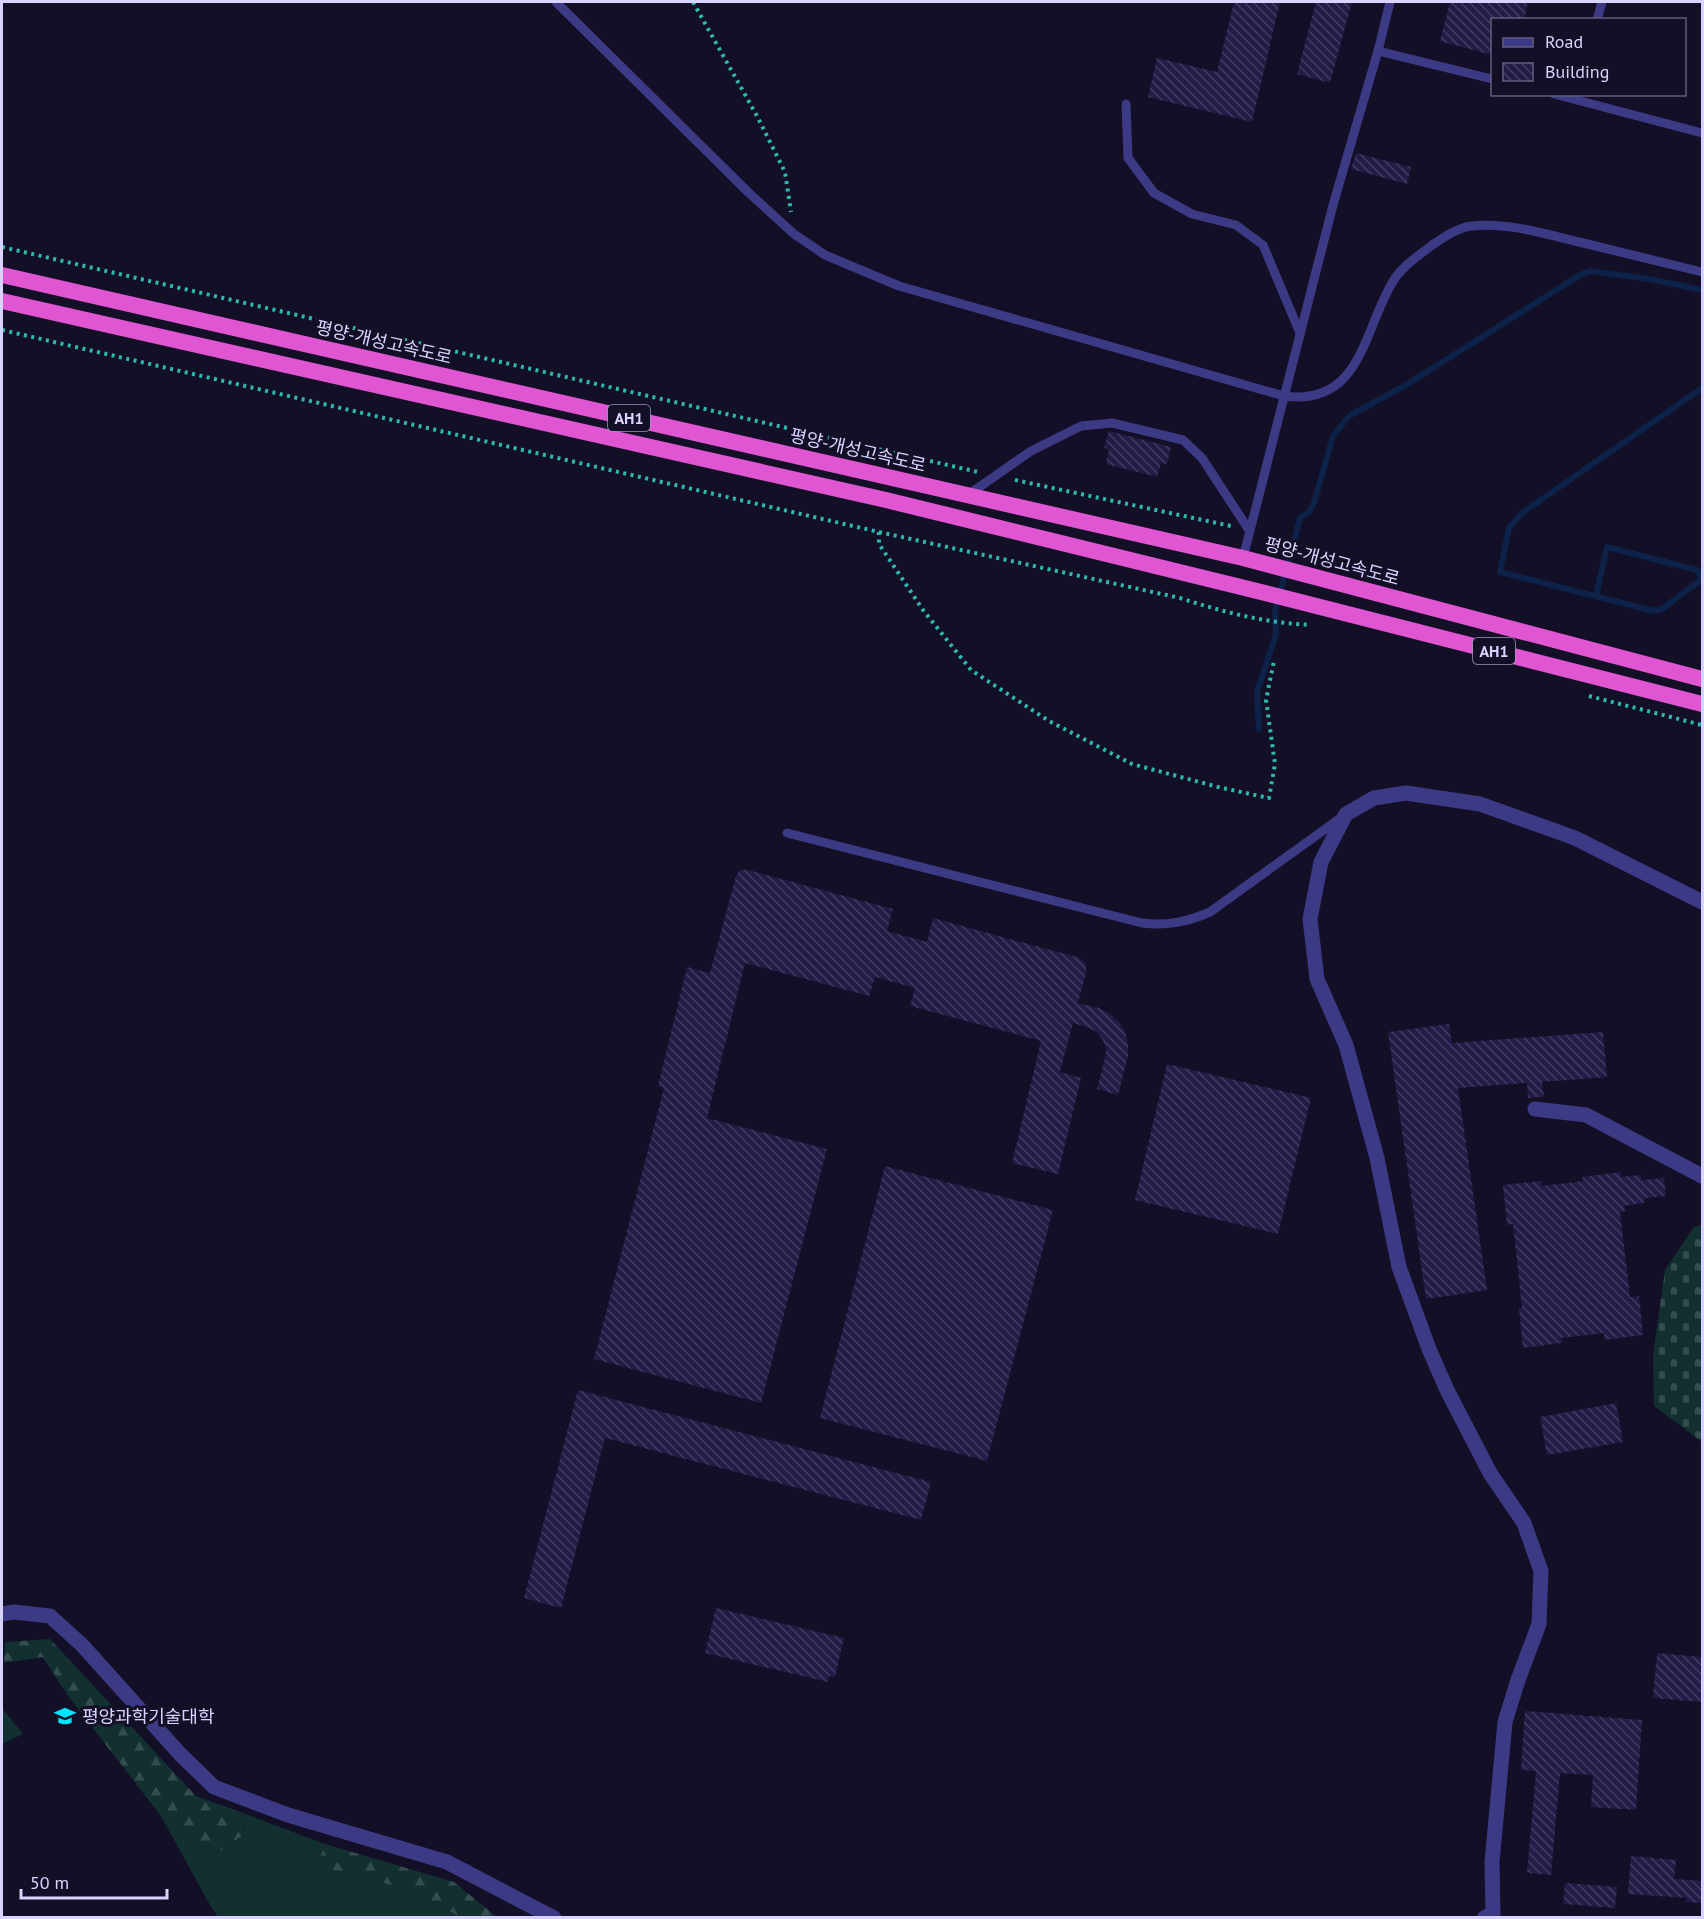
<svg xmlns="http://www.w3.org/2000/svg" width="1704" height="1919" viewBox="0 0 1704 1919" font-family="'PT Sans','Noto Sans KR',sans-serif">
<defs>
<pattern id="forest-firs" width="22" height="20" patternUnits="userSpaceOnUse" patternTransform="scale(1.5)"><rect width="22" height="20" fill="#12302f"/><path d="M5 1l3.5 6h-7zM16 11l3.5 6h-7z" fill="#344d4e"/></pattern>
<pattern id="cemetery-stones" width="16" height="16" patternUnits="userSpaceOnUse" patternTransform="scale(1.5)"><rect width="16" height="16" fill="#12302f"/><path d="M2 7V4a2 2 0 0 1 4 0v3zM10 15v-3a2 2 0 0 1 4 0v3z" fill="#344d4e"/></pattern>
<pattern id="building-back-hatch" width="6" height="6" patternUnits="userSpaceOnUse" patternTransform="scale(1.5)"><rect width="6" height="6" fill="#241b47"/><path d="M-1 5l2 2M0 0l6 6M5-1l2 2" fill="none" stroke="#433b63"/></pattern>
</defs>
<rect width="100%" height="100%" fill="#130f26"/>
<!-- grass -->
<g fill="#12302f">
<path d="M2,1708l21,26 -21,10z"/>
<path d="M243,1813l82,31 -8,22 97,25 46,26h-242l-11,-17 -46,-84 55,37 29,-19z"/>
</g>
<!-- forest -->
<g fill="url(#forest-firs)">
<path d="M50,1639l146,157 47,17 2,21 -29,19 -55,-37 -93,-120 -25,-39 -39,6 1,-21z"/>
<path d="M325,1844l129,38 43,35h-37l-46,-26 -97,-25z"/>
</g>
<!-- cemetery -->
<path fill="url(#cemetery-stones)" d="M1702,1225v217l-48,-36 -1,-50 12,-86 29,-43z"/>
<g fill="none" stroke-linecap="round" stroke-linejoin="round">
<!-- stream -->
<g stroke="#0c2248" stroke-width="6">
<path d="M1702,388l-180,125 -13,15 -9,44 154,39 8,-2 40,-30"/>
<path d="M1596,596l11,-49 90,23 5,9"/>
<path d="M1259,729l-2,-37 19,-58 -1,-23 25,-93 9,-6 5,-9 19,-67 16,-20 57,-31 174,-110 10,-4 59,8 53,11"/>
</g>
</g>
<!-- building -->
<g fill="url(#building-back-hatch)">
<path d="M1234,2h46l-28,120 -104,-25 9,-39 60,14z"/>
<path d="M1316,2h36l-22,81 -33,-9z"/>
<path d="M1450,2h78l-4,18h-32v35l-52,-14z"/>
<path d="M1356,153l55,14 -4,17 -56,-15z"/>
<path d="M1109,431l62,16 -4,17 -6,-1 -4,14 -51,-13 3,-15 -5,-1z"/>
<path d="M740,870h8l145,39 -6,22 40,11 6,-24 147,40 6,6v9l-8,30 21,5 11,6 9,8 6,10 3,12v12l-10,39 -21,-6 8,-31 1,-9 -3,-9 -6,-8 -8,-4 -16,-5 -13,49 21,6 -23,96 -46,-11 29,-122 -131,-35 5,-18 -40,-11 -6,19 -124,-33 -38,155 120,31 -66,254 -167,-44 70,-271 -6,-2 29,-119 23,6 26,-97z"/>
<path d="M1449,1024l3,19 151,-11 4,45 -65,5 2,15 -16,1 -1,-15 -69,5 29,202 -61,9 -38,-267z"/>
<path d="M1167,1064l144,34 -33,136 -143,-34z"/>
<path d="M885,1166l168,44 -66,251 -167,-43z"/>
<path d="M1621,1172v5l20,-2v5l23,-2 2,18 -22,2v5l-20,3 1,6h-5l10,85 9,-1 4,39 -39,5v-7l-43,5 1,5 -39,5 -4,-40h3l-9,-84 -6,1 -4,-40 38,-4 1,5 41,-5 -1,-4z"/>
<path d="M578,1390l353,92 -10,38 -316,-82 -44,170 -37,-10z"/>
<path d="M1616,1403l7,39 -76,13 -7,-38z"/>
<path d="M716,1608l128,30 -9,39 -6,-1 -1,6 -123,-29z"/>
<path d="M1657,1653l45,4v45l-49,-4z"/>
<path d="M1525,1711l117,9 -6,90 -45,-3 2,-32 -33,-2 -9,102 -24,-2 9,-102 -15,-1z"/>
<path d="M1631,1856l45,4 -2,19 28,2v22l-16,-1 1,-4 -59,-4z"/>
<path d="M1565,1883l52,4 -2,21 -52,-4z"/>
</g>
<g fill="none" stroke-linecap="round" stroke-linejoin="round">
<!-- path -->
<g stroke="#2fb8b0" stroke-width="4" stroke-dasharray="3 4.5" stroke-linecap="butt">
<path d="M693,2l64,114 28,56 6,40"/>
<path d="M2,247l976,225"/>
<path d="M2,330l877,202 301,66c43,14 85,25 131,27"/>
<path d="M1015,480l216,46"/>
<path d="M879,532v12l44,66 48,60 78,51 83,43 86,23 51,11 6,-34 -9,-64 8,-39"/>
<path d="M1589,696l113,29"/>
</g>
<!-- service -->
<g stroke="#3d3a85" stroke-width="9">
<path d="M556,2l193,191 45,41 31,21 74,31 385,110c77,10 79,-64 108,-113 9,-16 25,-26 39,-37 11,-8 27,-19 41,-20 35,-4 73,8 107,16 41,10 82,20 123,30"/>
<path d="M1597,20l5,-18"/>
<path d="M1378,51l114,28"/>
<path d="M1554,94l148,39"/>
<path d="M1126,104l2,54 26,35 38,21 44,11 27,20 37,88"/>
<path d="M968,495l63,-44 50,-25 31,-3 71,17 19,18 47,72"/>
<path d="M1243,558l90,-353 45,-154 12,-49"/>
<path d="M787,833l355,90c25,3 45,-1 68,-11l132,-95"/>
</g>
<!-- minor -->
<g stroke="#3d3a85" stroke-width="15">
<path d="M1535,1109l51,6 116,61"/>
<path d="M2,1614l12,-2 36,4 32,29 98,109 34,33 74,28 159,47 107,56"/>
<path d="M1484,1918l9,-5 -1,-51 13,-140 13,-42 21,-56 2,-53 -17,-48 -34,-50 -43,-83 -18,-41 -30,-82 -22,-109 -31,-113 -29,-66 -7,-60 11,-57 25,-48 28,-16 32,-5 74,11 95,34 127,64"/>
</g>
<!-- trunk -->
<g stroke="#e055d1" stroke-width="16">
<path d="M2,275l1241,283 459,121"/>
<path d="M2,301l884,199 367,90 449,114"/>
</g>
</g>
<!-- icons -->
<defs>
<symbol id="university-bare" viewBox="-9 -9 18 18"><path d="M0-5L7-2L0 1L-7-2ZM-4 1L0 2.5L4 1V4Q0 6-4 4Z" fill="#00e5ff" stroke="#130f26" stroke-width="2.5" paint-order="stroke"/></symbol>
</defs>
<g fill-rule="evenodd">
<use href="#university-bare" x="50" y="1701" width="30" height="30"/>
</g>
<g text-anchor="middle" dominant-baseline="central" stroke-width="6" stroke-linejoin="round" paint-order="stroke">
<!-- shield labels -->
<g fill="#130f26" stroke="#9e99be" stroke-width="1.5">
<rect x="608" y="405" width="42" height="26" rx="4.5"/>
<rect x="1473" y="638" width="42" height="26" rx="4.5"/>
</g>
<g font-size="16" font-weight="bold" fill="#d9d4ff">
<text x="629" y="418">AH1</text>
<text x="1494" y="651">AH1</text>
</g>
<!-- street labels -->
<g font-size="18" fill="#d9d4ff" stroke="#130f26">
<text transform="translate(384 342) rotate(13)">평양-개성고속도로</text>
<text transform="translate(858 450) rotate(13)">평양-개성고속도로</text>
<text transform="translate(1332 561) rotate(15)">평양-개성고속도로</text>
</g>
<!-- poi labels -->
<g font-size="18" fill="#d9d4ff" stroke="#130f26" text-anchor="start">
<text x="82" y="1716">평양과학기술대학</text>
</g>
</g>
<!-- border -->
<rect width="1704" height="1919" fill="none" stroke="#d9d4ff" stroke-width="6"/>
<!-- legend -->
<rect x="1491" y="18" width="195" height="78" fill="#130f26" stroke="#625e7d" stroke-width="1.5"/>
<rect x="1503" y="38" width="30" height="9" fill="#3d3a85" stroke="#625e7d" stroke-width="1.5"/>
<text x="1545" y="48" font-size="18" fill="#d9d4ff">Road</text>
<rect x="1503" y="63" width="30" height="18" fill="url(#building-back-hatch)" stroke="#625e7d" stroke-width="1.5"/>
<text x="1545" y="78" font-size="18" fill="#d9d4ff">Building</text>
<!-- scale -->
<path d="M21 1889v9h146v-9" fill="none" stroke="#d9d4ff" stroke-width="3"/>
<text x="30" y="1889" font-size="18" fill="#d9d4ff" stroke="#130f26" stroke-width="4.5" paint-order="stroke">50 m</text>
</svg>
